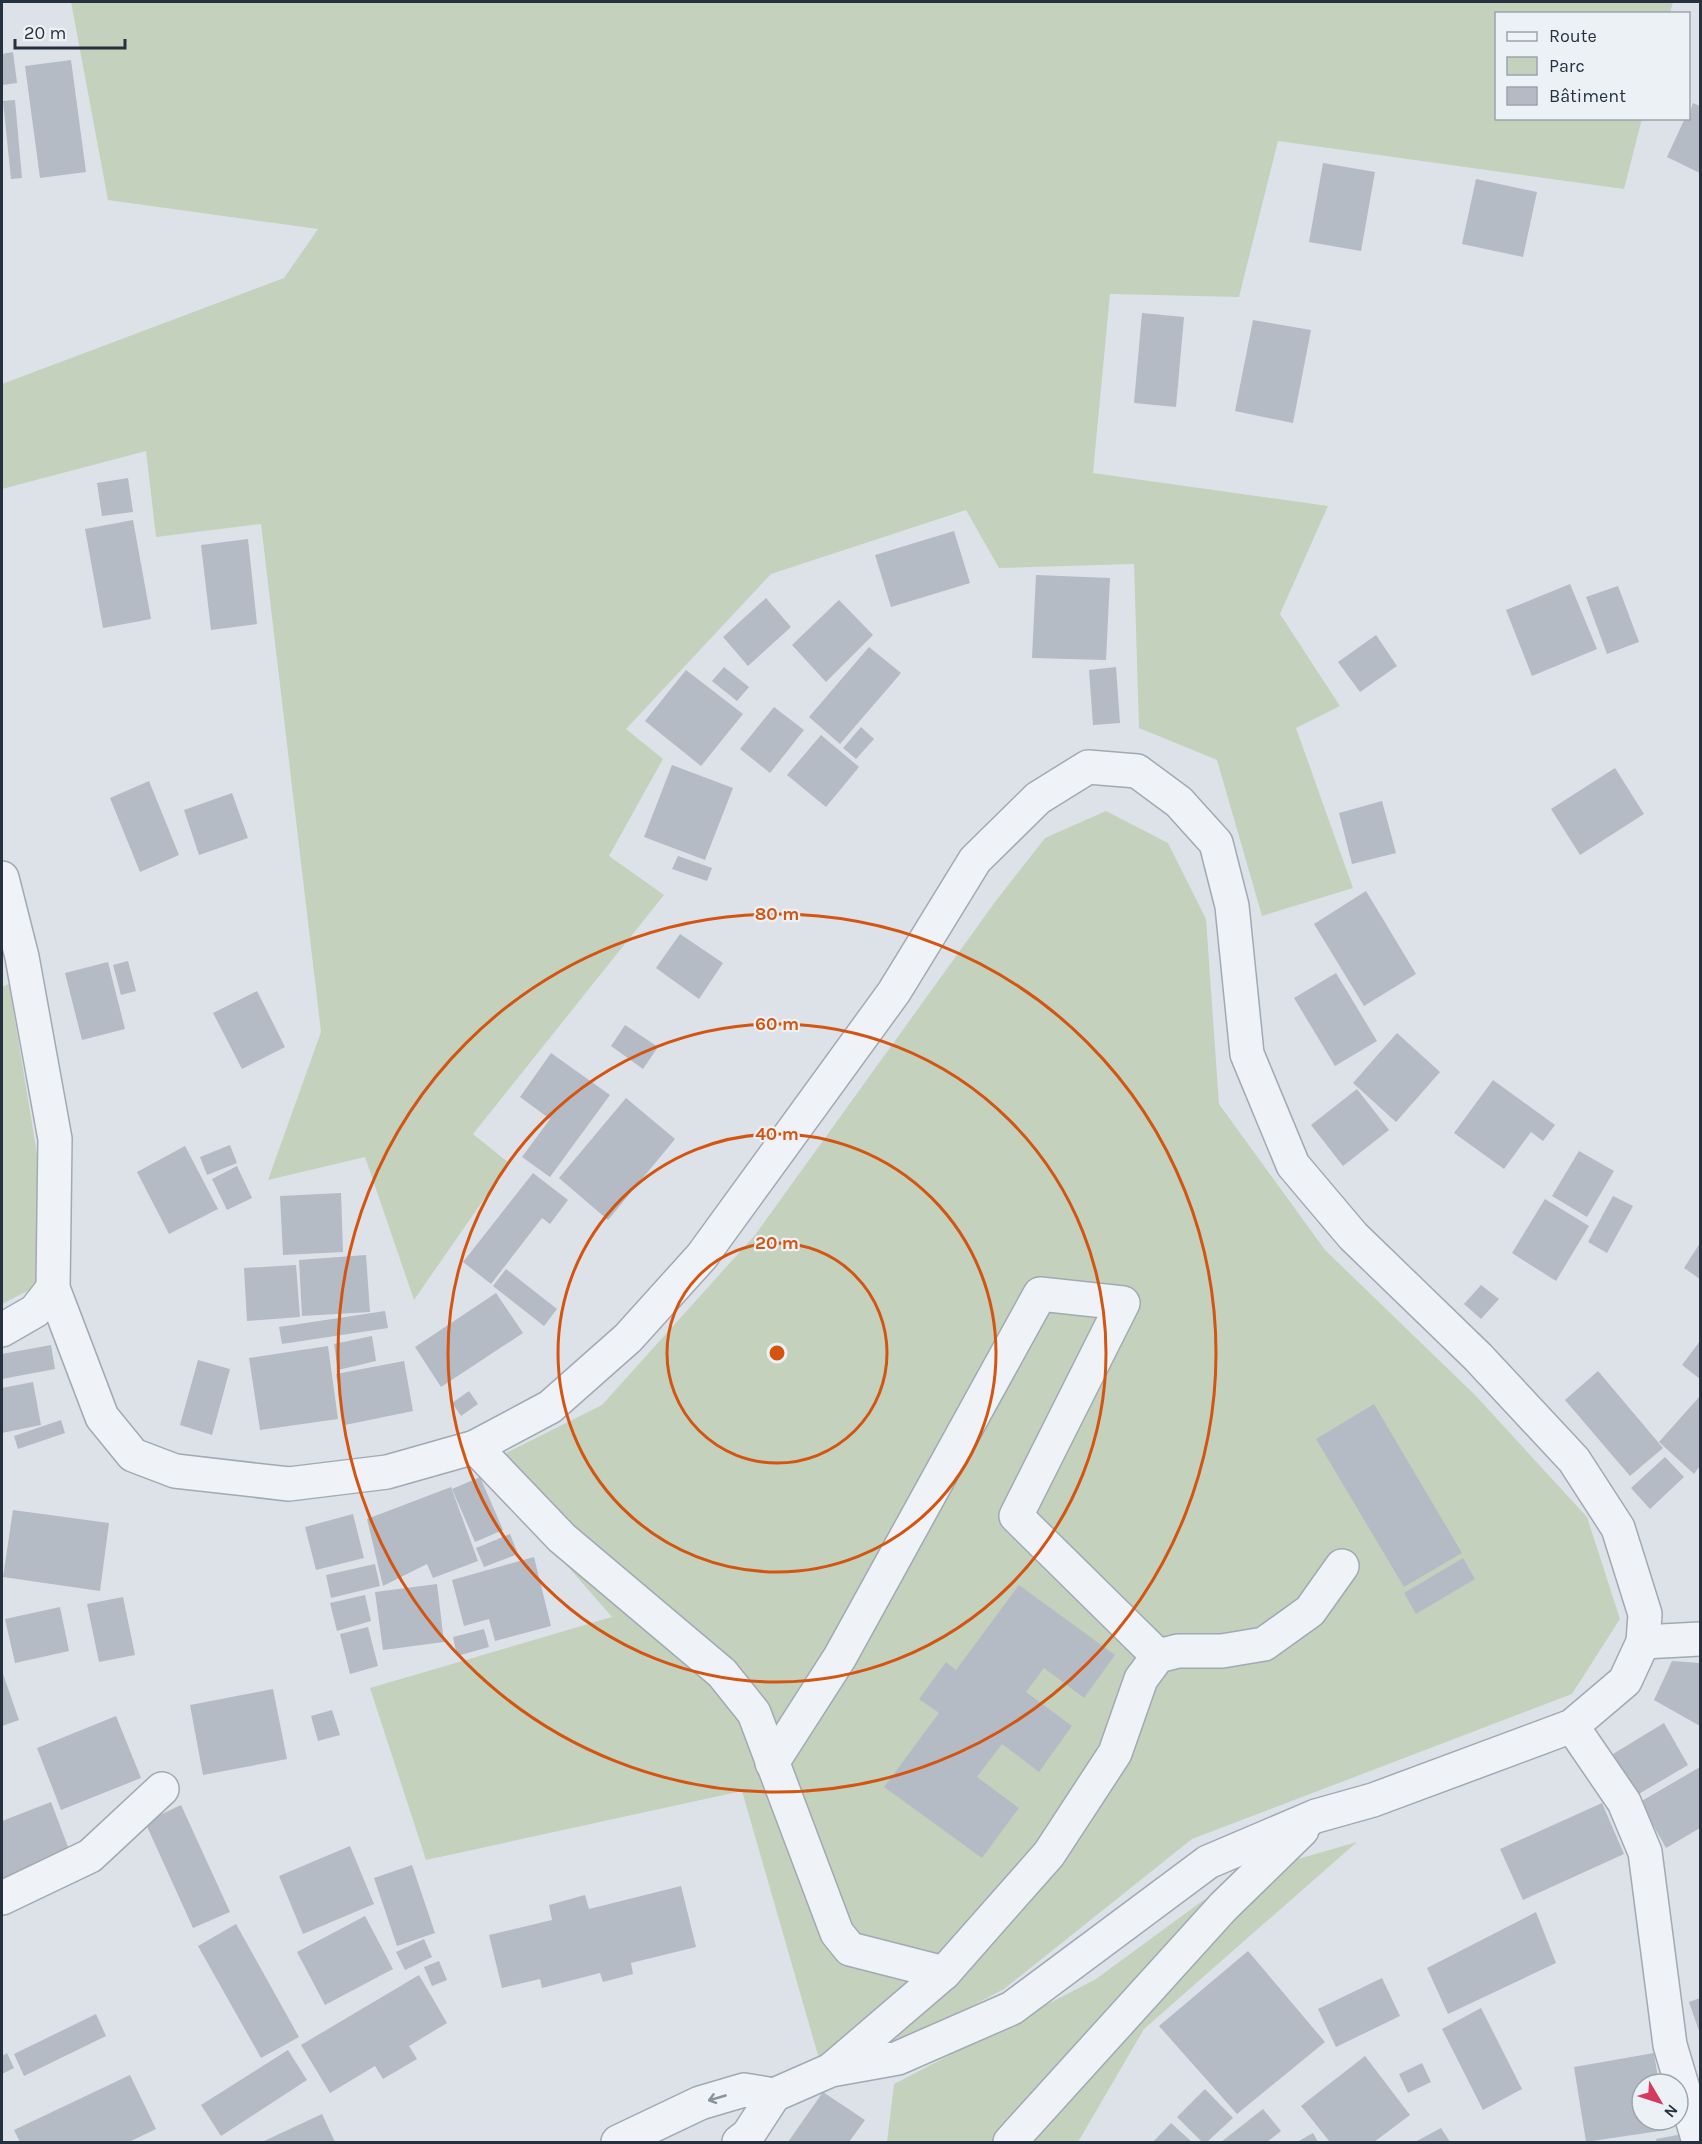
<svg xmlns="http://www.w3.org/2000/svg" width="1702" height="2144" viewBox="0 0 1702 2144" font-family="Karla,sans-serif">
<rect width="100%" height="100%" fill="#dde2e8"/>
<!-- green -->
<g fill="#c4d2bd">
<path d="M71,2h1602l-3,11 -174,1v104l146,1 -18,70 -346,-48 -39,156 -129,-3 -17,179 235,33 -48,108 60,92 -44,22 57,160 -91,28 -45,-156 -78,-32 -5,-164 -135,4 -33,-58 -195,64 -145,155 37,30 -54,97 55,39 -191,239 36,29 -95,137 -49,-143 -97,23 53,-148 -60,-508 -105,13 -10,-86 -144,38v-105l282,-106 34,-49 -210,-29z"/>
<path d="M1106,811l62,32 38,76 13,185 106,146 150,145 112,122 33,102 -48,75 -380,145 -188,150 -178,94 -84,-292 -316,69 -56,-172 242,-71 -132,-151 122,-61 153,-170 240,-333 50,-64z"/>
<path d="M9,984l37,224 -11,79 -33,17v-317z"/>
<path d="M1357,1842l-213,187 -66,113h-191l7,-58 202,-105 139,-102z"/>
</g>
<!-- building -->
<g fill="#b4bbc5">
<path d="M13,52l4,31 -15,2v-31z"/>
<path d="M71,60l15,112 -46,6 -15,-112z"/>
<path d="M15,100l7,78 -11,1 -8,-78z"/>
<path d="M1693,103l7,3v67l-33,-16 18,-39h3z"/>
<path d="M1323,163l52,9 -14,79 -52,-9z"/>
<path d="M1476,179l61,13 -14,65 -61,-13z"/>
<path d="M1142,313l42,4 -8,90 -42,-4z"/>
<path d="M1253,320l58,10 -18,93 -58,-12z"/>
<path d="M128,478l5,34 -31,4 -5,-33z"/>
<path d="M133,520l18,99 -48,9 -18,-99z"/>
<path d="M954,531l16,52 -79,24 -16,-52z"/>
<path d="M248,539l9,85 -46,6 -10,-85z"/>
<path d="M1036,575l74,3 -4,82 -74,-2z"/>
<path d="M1570,584l27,65 -65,27 -26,-66z"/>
<path d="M1618,586l21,56 -32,12 -21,-57z"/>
<path d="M766,598l25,29 -43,39 -25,-29z"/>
<path d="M839,600l34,35 -47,47 -34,-37z"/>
<path d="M1376,635l21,31 -37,26 -22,-30z"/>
<path d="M869,647l32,26 -61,71 -31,-27z"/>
<path d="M724,667l25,20 -12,14 -25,-20z"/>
<path d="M1116,667l4,56 -27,2 -4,-55z"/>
<path d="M686,670l57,44 -42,52 -56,-45z"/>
<path d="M774,707l30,23 -34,43 -30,-24z"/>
<path d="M861,727l13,12 -18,20 -13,-11z"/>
<path d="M821,735l38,32 -33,40 -39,-32z"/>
<path d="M672,765l61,23 -28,72 -61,-23z"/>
<path d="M1615,768l29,46 -64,41 -29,-46z"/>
<path d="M149,781l30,74 -39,17 -30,-74z"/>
<path d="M232,793l16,45 -49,17 -15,-45z"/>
<path d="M1382,801l14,52 -44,11 -13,-51z"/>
<path d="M678,856l34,12 -5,13 -35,-12z"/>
<path d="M1366,891l50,83 -52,32 -50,-82z"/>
<path d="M680,934l43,29 -24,36 -43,-31z"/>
<path d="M128,961l8,30 -15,4 -8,-30z"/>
<path d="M108,962l17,67 -43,11 -17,-67z"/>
<path d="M1336,973l41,68 -42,25 -41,-68z"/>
<path d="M257,991l28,56 -43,22 -29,-56z"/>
<path d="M625,1025l33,22 -15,22 -32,-23z"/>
<path d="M1397,1033l43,39 -44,50 -43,-39z"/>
<path d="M551,1053l59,42 -60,82 -28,-20 28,-38 -30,-22z"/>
<path d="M1493,1080l62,45 -12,16 -12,-9 -27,37 -50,-36z"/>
<path d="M1357,1089l32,41 -46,36 -32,-41z"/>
<path d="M626,1098l49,41 -67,81 -49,-42z"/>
<path d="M230,1145l7,18 -30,12 -7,-18z"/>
<path d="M185,1146l33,63 -49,25 -32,-62z"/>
<path d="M1579,1151l35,20 -27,46 -35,-21z"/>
<path d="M237,1166l15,32 -25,12 -15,-31z"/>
<path d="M533,1173l35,27 -18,24 -8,-6 -51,66 -28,-22z"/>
<path d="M341,1193l2,59 -60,3 -3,-59z"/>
<path d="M1613,1196l20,10 -26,47 -19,-11z"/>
<path d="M1545,1199l44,27 -33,55 -44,-28z"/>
<path d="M1700,1243v36l-16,-11z"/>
<path d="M366,1255l4,57 -68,4 -3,-56z"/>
<path d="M296,1265l4,52 -53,4 -3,-53z"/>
<path d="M506,1269l51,40 -13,17 -51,-40z"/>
<path d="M1481,1285l18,14 -18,20 -17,-15z"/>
<path d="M496,1293l27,40 -82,54 -26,-40z"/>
<path d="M385,1311l3,17 -106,16 -3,-17z"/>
<path d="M372,1336l4,25 -38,9 -4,-26z"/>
<path d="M1700,1341v38l-18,-14z"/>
<path d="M51,1345l4,24 -53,10v-25z"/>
<path d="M328,1346l10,73 -78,11 -11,-72z"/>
<path d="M198,1360l32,9 -18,66 -32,-10z"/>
<path d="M404,1361l9,50 -68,14 -9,-51z"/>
<path d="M1598,1371l65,77 -33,28 -65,-76z"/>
<path d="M33,1382l8,43 -39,8v-45z"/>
<path d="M469,1391l9,13 -17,12 -9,-13z"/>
<path d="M1700,1396v70l-6,8 -35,-32z"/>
<path d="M1374,1404l88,149 -58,34 -88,-148z"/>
<path d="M61,1420l4,13 -47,16 -4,-13z"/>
<path d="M1665,1457l19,20 -34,32 -19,-21z"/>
<path d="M480,1477l23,53 -28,12 -23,-53z"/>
<path d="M451,1487l27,74 -45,17 -6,-14 -44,22 -16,-67z"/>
<path d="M13,1510l96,13 -9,68 -97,-14z"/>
<path d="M353,1514l11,44 -48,12 -11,-43z"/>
<path d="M510,1534l8,20 -34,13 -8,-19z"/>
<path d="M534,1557l17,69 -56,15 -6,-22 -25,7 -12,-46z"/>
<path d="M1463,1558l12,21 -59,35 -12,-21z"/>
<path d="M375,1564l5,22 -49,12 -5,-23z"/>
<path d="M437,1584l7,58 -61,8 -8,-58z"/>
<path d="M1019,1585l96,70 -31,43 -40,-30 -18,24 46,34 -33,46 -37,-28 -25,33 42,31 -37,50 -98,-71 55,-74 -20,-14 27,-37 10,8z"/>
<path d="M365,1595l6,26 -34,10 -7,-28z"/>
<path d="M123,1597l12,58 -36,7 -12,-58z"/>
<path d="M60,1607l9,44 -54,12 -10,-44z"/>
<path d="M368,1627l10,39 -28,8 -10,-40z"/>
<path d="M484,1629l5,18 -32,9 -4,-19z"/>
<path d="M1672,1661l28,2v63l-46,-26z"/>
<path d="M2,1671l17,49 -17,6z"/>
<path d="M273,1689l14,70 -84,16 -13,-70z"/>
<path d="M332,1710l8,25 -22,6 -7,-25z"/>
<path d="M116,1716l25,62 -80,32 -24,-62z"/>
<path d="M1664,1723l24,42 -51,30 -24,-41z"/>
<path d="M1700,1767v61l-34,20 -26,-46z"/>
<path d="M51,1802l19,50 -68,27v-58z"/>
<path d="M1602,1803l22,51 -101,46 -23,-51z"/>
<path d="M181,1805l49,107 -37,16 -48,-106z"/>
<path d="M350,1846l24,58 -71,30 -24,-58z"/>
<path d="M412,1865l23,68 -38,13 -23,-68z"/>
<path d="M681,1886l15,61 -65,16 2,11 -30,8 -3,-9 -58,15 -2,-9 -38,9 -13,-53 63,-15 -3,-15 36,-10 4,14z"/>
<path d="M1536,1912l20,51 -108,51 -21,-46z"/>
<path d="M365,1916l28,53 -68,36 -28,-53z"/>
<path d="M236,1924l63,113 -38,21 -63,-112z"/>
<path d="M424,1939l8,18 -27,13 -9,-18z"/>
<path d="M1248,1951l77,91 -88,72 -78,-88z"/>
<path d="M439,1961l8,19 -15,6 -8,-19z"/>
<path d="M419,1975l28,48 -38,23 8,13 -34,20 -8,-13 -45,27 -29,-48z"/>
<path d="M1382,1978l18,38 -64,31 -18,-38z"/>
<path d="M1700,1998v36l-11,-32z"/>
<path d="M1481,2008l41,81 -39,21 -41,-81z"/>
<path d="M96,2014l10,22 -82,40 -10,-22z"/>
<path d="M288,2050l19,30 -86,56 -20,-31z"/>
<path d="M7,2053l7,15 -12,6v-18z"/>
<path d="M1654,2053l5,31h-17v36h22l2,10 -80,12 -12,-75z"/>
<path d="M1365,2056l45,59 -36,27h-44l-29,-36z"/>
<path d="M1422,2063l9,19 -23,11 -9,-19z"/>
<path d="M130,2075l26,54 -27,13h-109l-6,-12z"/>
<path d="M1205,2089l28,29 -26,24h-5l-25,-25z"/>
<path d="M823,2092l42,28 -16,22h-61z"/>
<path d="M1263,2109l18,22 -14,11h-46z"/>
<path d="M322,2114l13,28h-73z"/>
<path d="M1171,2123l21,19h-39z"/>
<path d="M1441,2128l9,14h-35z"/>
<path d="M1313,2133l5,9h-21z"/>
<path d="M1683,2134l2,8h-28l-1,-3z"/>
</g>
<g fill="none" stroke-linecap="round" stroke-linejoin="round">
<defs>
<g id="minor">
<path d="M2,878l20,79 33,182 -2,149 49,129 31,38 42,16 114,13 98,-12 88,-25 75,-40 78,-69 74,-82 192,-264 81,-132 63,-62 50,-31 49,4 42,31 37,41 16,63 15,148 46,111 60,71 125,121 96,103 44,68 27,86 -2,28 -18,39 -53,45 -199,74 -57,16 -108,46 -196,146 -114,50 -67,12 -57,25 -30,-5 -44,13 -82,39"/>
<path d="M2,1330l33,-19 18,-23"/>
<path d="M475,1447l87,91 160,135 32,40 83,220 13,16 94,24"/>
<path d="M1643,1642l57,-3"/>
<path d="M1572,1726l52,76 21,50 25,193 29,97"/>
<path d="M772,1763l68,-106 200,-363 83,9 -107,213 142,140"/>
<path d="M2,1898l88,-42 72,-67"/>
<path d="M832,2069l112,-96 105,-119 66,-101 26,-74 17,-23 20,-5h44l42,-7 46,-33 32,-45"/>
<path d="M739,2142l9,-7 26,-40"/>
<path d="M1010,2142l213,-235 79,-77"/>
</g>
</defs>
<!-- minor casing -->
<use href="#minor" stroke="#a2a9b2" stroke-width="36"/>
<!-- minor -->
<use href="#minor" stroke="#eff2f6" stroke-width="33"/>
</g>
<!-- one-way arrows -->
<defs><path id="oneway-shaft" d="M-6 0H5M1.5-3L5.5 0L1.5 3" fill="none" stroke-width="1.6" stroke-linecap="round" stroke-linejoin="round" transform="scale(1.5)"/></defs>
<use stroke="#8a929a" href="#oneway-shaft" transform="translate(717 2098) rotate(164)"/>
<!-- distance rings -->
<g fill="none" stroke="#d45511" stroke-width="3">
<circle cx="777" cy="1353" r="110"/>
<circle cx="777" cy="1353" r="219"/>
<circle cx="777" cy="1353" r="329"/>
<circle cx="777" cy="1353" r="439"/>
</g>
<circle cx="777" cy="1353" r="9" fill="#d45511" stroke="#ecf1f5" stroke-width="3"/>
<g font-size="18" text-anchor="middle" font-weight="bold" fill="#d45511" stroke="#ecf1f5" stroke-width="4.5" stroke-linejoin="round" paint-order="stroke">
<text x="777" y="920">80 m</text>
<text x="777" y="1030">60 m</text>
<text x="777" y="1140">40 m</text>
<text x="777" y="1249">20 m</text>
</g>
<!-- border -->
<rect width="1702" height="2144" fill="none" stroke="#25313f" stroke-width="6"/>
<!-- legend -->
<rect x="1495" y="12" width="195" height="108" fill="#ecf1f5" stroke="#9ca4ac" stroke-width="1.5"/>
<rect x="1507" y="32" width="30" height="9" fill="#eff2f6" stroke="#9ca4ac" stroke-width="1.5"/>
<text x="1549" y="42" font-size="18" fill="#25313f">Route</text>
<rect x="1507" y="57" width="30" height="18" fill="#c4d2bd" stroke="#9ca4ac" stroke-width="1.5"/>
<text x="1549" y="72" font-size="18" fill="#25313f">Parc</text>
<rect x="1507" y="87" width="30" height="18" fill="#b4bbc5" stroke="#9ca4ac" stroke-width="1.5"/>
<text x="1549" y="102" font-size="18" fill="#25313f">Bâtiment</text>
<!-- north arrow -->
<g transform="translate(1660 2102) rotate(129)"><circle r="28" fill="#ecf1f5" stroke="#9ca4ac" stroke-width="1.5"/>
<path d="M0-4.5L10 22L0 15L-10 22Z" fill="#d5395e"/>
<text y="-9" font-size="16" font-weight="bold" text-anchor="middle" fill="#25313f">N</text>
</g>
<!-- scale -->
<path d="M15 39v9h110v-9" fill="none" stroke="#25313f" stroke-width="3"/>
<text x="24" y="39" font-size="18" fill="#25313f" stroke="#ecf1f5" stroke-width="4.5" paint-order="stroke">20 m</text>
</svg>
